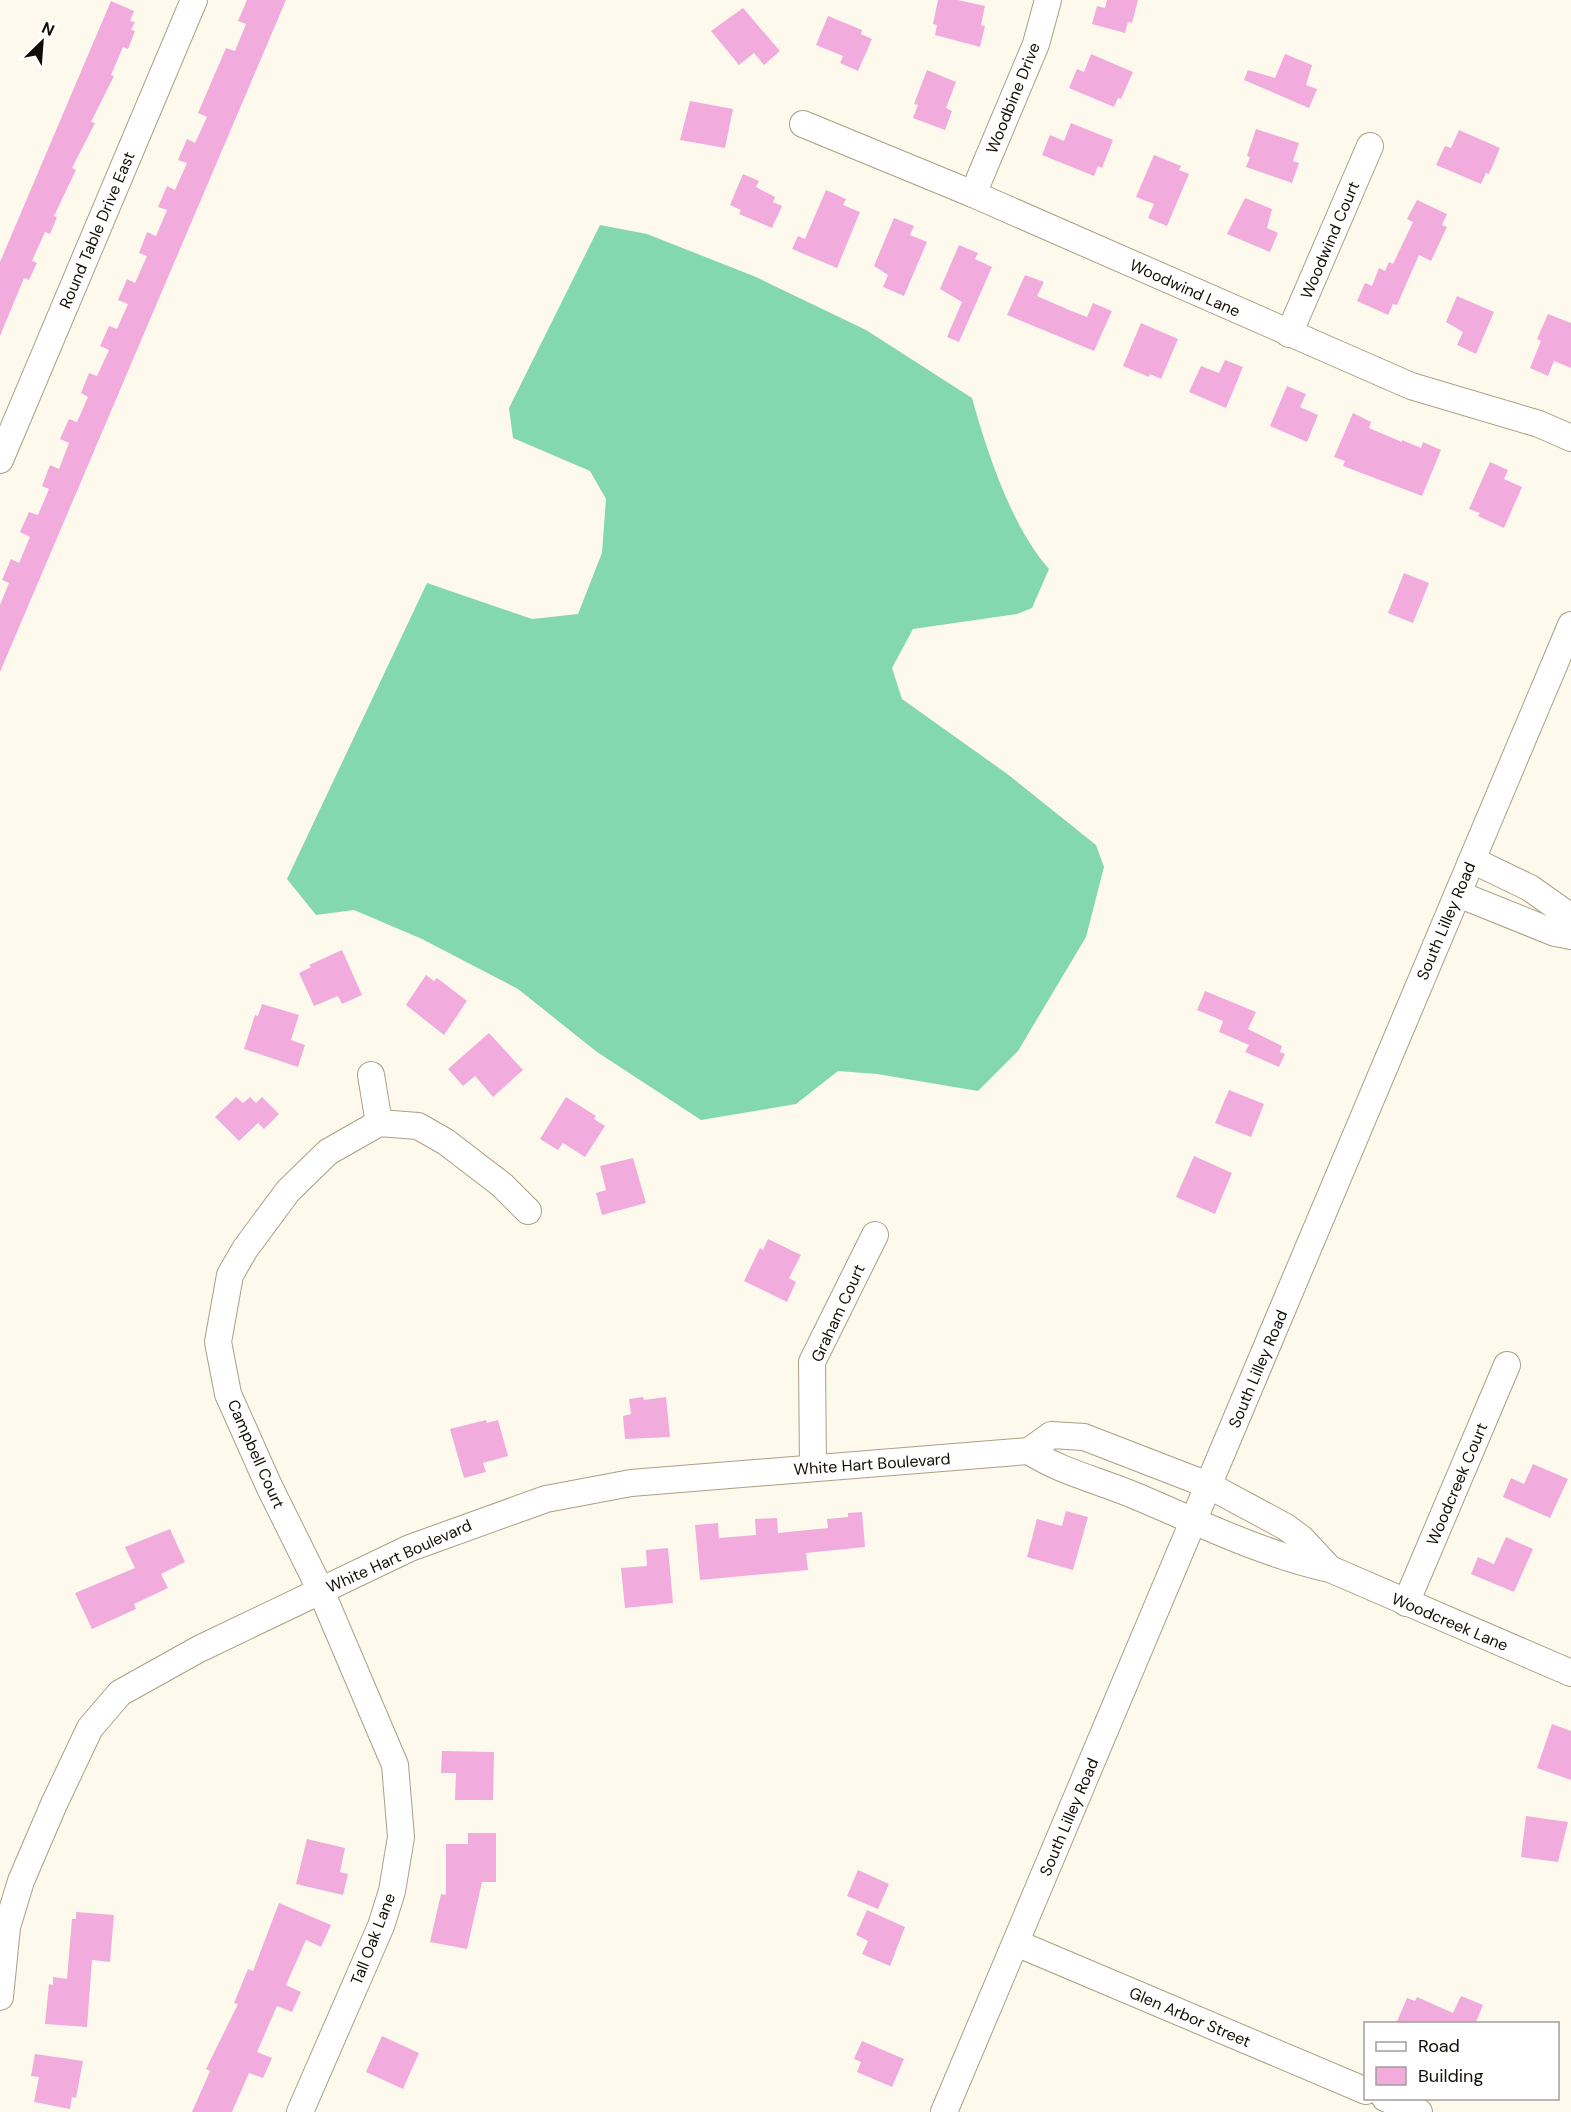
<svg xmlns="http://www.w3.org/2000/svg" width="1571" height="2112" viewBox="0 0 1571 2112" font-family="'DM Sans',sans-serif">
<rect width="100%" height="100%" fill="#fef9ed"/>
<!-- forest -->
<path fill="#83d8ad" d="M600,225l47,9 109,43 110,53 106,68c15,54 40,130 77,171l-17,39 -15,6 -104,15 -21,39 10,31 104,74 90,72 8,22 -18,70 -68,114 -40,40 -101,-17 -39,-3 -42,33 -95,16 -104,-68 -79,-63 -96,-50 -68,-29 -38,5 -29,-36 140,-296 105,36 46,-5 24,-61 4,-54 -16,-28 -77,-33 -4,-30z"/>
<!-- building -->
<g fill="#f1abdd">
<path d="M247,0h39l-286,672v-67l9,-22 -7,-3 9,-21 8,4 11,-26 -10,-5 9,-20 9,3 11,-26 -7,-3 8,-21 9,4 10,-26 -9,-4 9,-20 8,3 11,-25 -7,-4 8,-20 8,3 12,-26 -9,-4 9,-20 8,3 11,-25 -10,-4 9,-21 8,4 12,-27 -8,-3 8,-21 9,4 11,-26 -9,-3 9,-21 8,4 12,-27 -9,-3 9,-21 8,4 12,-26 -9,-4 28,-65 9,3 11,-27 -8,-3z"/>
<path d="M938,0h20l27,6 -4,19 4,1 -5,21 -45,-12 2,-10 -4,-1z"/>
<path d="M1107,0h31l-6,23 -4,-1 -3,11 -33,-9 5,-18 8,2z"/>
<path d="M111,1l23,10 -4,10 5,1 -4,8 4,1 -7,18 -5,-2 -12,28 3,1 -23,46 4,1 -23,45 4,2 -22,46 3,1 -7,17 -5,-2 -13,29 5,2 -8,17 -5,-2 -24,58v-74z"/>
<path d="M743,8l37,43 -16,14 -10,-12 -15,12 -28,-34z"/>
<path d="M828,16l34,14 -1,4 11,5 -14,32 -18,-8 3,-7 -27,-11z"/>
<path d="M1091,54l42,18 -12,27 -3,-1 -4,9 -45,-19 8,-19 7,3z"/>
<path d="M1285,54l27,11 -6,20 11,4 -8,19 -65,-28 4,-10 27,8z"/>
<path d="M927,70l29,12 -10,26 6,3 -7,19 -32,-12 5,-13 -4,-1z"/>
<path d="M690,101l43,8 -8,39 -45,-8z"/>
<path d="M1071,123l42,17 -11,28 -4,-2 -4,10 -52,-21 8,-20 14,6z"/>
<path d="M1256,129l43,14 -6,18 6,2 -7,20 -46,-16 4,-10 -3,-1z"/>
<path d="M1459,130l41,18 -11,26 -3,-1 -5,11 -45,-19 9,-19 6,2z"/>
<path d="M1154,155l27,11 -2,4 10,4 -22,52 -19,-8 6,-14 -18,-7z"/>
<path d="M743,174l16,7 -3,6 19,10 -2,5 9,4 -10,22 -33,-14 2,-4 -11,-5z"/>
<path d="M826,190l20,9 -3,6 17,7 -23,56 -45,-19 6,-13 7,3z"/>
<path d="M1245,198l27,11 -5,19 11,5 -8,19 -43,-18z"/>
<path d="M1417,200l30,14 -5,11 5,2 -16,34 -12,-6 -22,50 -4,-1 -5,11 -31,-14 8,-18 7,3 7,-18 6,3 4,-9 4,2 20,-42 -6,-3z"/>
<path d="M894,218l20,8 -4,9 17,7 -23,54 -21,-9 5,-12 -14,-9z"/>
<path d="M959,245l19,8 -3,6 17,8 -33,75 -12,-5 15,-35 -22,-13z"/>
<path d="M1025,275l19,7 -7,14 32,14 18,7 6,-14 19,8 -18,40 -87,-36z"/>
<path d="M1457,296l37,16 -18,42 -19,-9 6,-13 -17,-10z"/>
<path d="M1548,314l23,9v45l-17,-7 -6,15 -18,-8 11,-27 -4,-2z"/>
<path d="M1141,323l37,16 -17,40 -11,-5 -1,3 -26,-11z"/>
<path d="M1225,360l18,7 -17,41 -37,-16 12,-26 18,7z"/>
<path d="M1287,386l19,8 -6,13 18,8 -11,27 -37,-16z"/>
<path d="M1353,413l18,9 -2,6 33,14v-2l19,8 2,-6 18,8 -19,46 -79,-30 2,-5 -11,-4z"/>
<path d="M1490,462l18,8 -4,9 18,8 -18,41 -26,-12 2,-3 -11,-4z"/>
<path d="M1404,573l25,10 -16,40 -25,-10z"/>
<path d="M342,950l20,45 -20,9 -4,-8 -24,10 -15,-33 12,-6 -2,-2z"/>
<path d="M426,975l8,6 3,-3 30,23 -23,34 -38,-30z"/>
<path d="M1205,991l51,21 -8,17 34,17 -2,6 5,2 -6,13 -34,-15 4,-7 -30,-13 4,-11 -26,-11z"/>
<path d="M262,1004l37,11 -8,25 14,5 -7,22 -54,-18 11,-34 3,1z"/>
<path d="M489,1033l34,37 -30,27 -18,-21 -12,10 -15,-17z"/>
<path d="M1229,1090l35,14 -13,33 -36,-14z"/>
<path d="M236,1097l7,6 7,-6 6,6 6,-6 17,17 -15,15 -6,-6 -19,18 -24,-24z"/>
<path d="M566,1097l30,19 -2,3 11,7 -20,31 -22,-14 -5,7 -18,-11z"/>
<path d="M1194,1156l38,17 -17,41 -39,-17z"/>
<path d="M633,1158l13,45 -44,12 -6,-22 10,-3 -6,-24z"/>
<path d="M768,1239l33,16 -12,23 7,4 -9,20 -43,-21 16,-33 3,2z"/>
<path d="M643,1397l1,3 22,-3 4,40 -45,2 -2,-23 8,-2 -2,-15z"/>
<path d="M486,1420l1,3 11,-3 10,36 -25,7 3,9 -22,6 -14,-49z"/>
<path d="M1533,1464l35,15 -18,39 -47,-21 8,-19 13,6z"/>
<path d="M1066,1511l22,6 -15,53 -46,-13 10,-38 25,7z"/>
<path d="M862,1512l3,35 -59,6 2,17 -108,10 -5,-55 23,-2 1,15 37,-3 -1,-16 22,-1 1,15 50,-5 -1,-9 21,-2v-4z"/>
<path d="M170,1529l15,33 -24,12 7,14 -34,16 2,5 -44,20 -17,-36 60,-25 -10,-21z"/>
<path d="M1506,1537l27,12 -19,43 -43,-18 7,-17 16,7z"/>
<path d="M668,1548l5,55 -48,5 -4,-40 26,-2 -1,-16z"/>
<path d="M1552,1724l19,7v49l-34,-12z"/>
<path d="M442,1751l52,1 -1,48h-38l1,-27h-15z"/>
<path d="M1526,1816l42,6 -10,40 -37,-5z"/>
<path d="M468,1833h28v49h-14l-15,67 -37,-7 11,-48 5,1v-51h22z"/>
<path d="M307,1839l38,9 -5,24 8,2 -5,21 -47,-11z"/>
<path d="M858,1870l31,14 -11,25 -31,-13z"/>
<path d="M279,1903l52,22 -10,22 -15,-7 -20,45 15,7 -9,20 -15,-6 -20,46 15,6 -9,20 -14,-5 -17,39h-40l18,-41 -4,-2 32,-65 -4,-1 14,-34 5,2z"/>
<path d="M867,1910l38,17 -15,39 -28,-12 6,-13 -12,-6z"/>
<path d="M76,1912l38,3 -4,47 -18,-2 -5,67 -42,-3 4,-40 4,1v-8l14,2 5,-60h4z"/>
<path d="M1461,1996l22,9 -7,17 3,2h-83l11,-26 8,3 2,-4 36,16z"/>
<path d="M382,2036l37,17 -16,36 -37,-17z"/>
<path d="M862,2041l42,18 -12,28 -35,-15 4,-10 -7,-3z"/>
<path d="M35,2054l48,7 -7,37 -4,-1 -2,12 -36,-7 5,-25 -8,-1z"/>
</g>
<g fill="none" stroke-linecap="round" stroke-linejoin="round">
<defs>
<g id="minor">
<path d="M803,124l170,70 438,192 128,38 32,14"/>
<path d="M973,194l63,-150 12,-44"/>
<path d="M1289,334l81,-188"/>
<path d="M0,460l194,-460"/>
<path d="M1472,860l58,28 41,29"/>
<path d="M1458,894l97,39 16,3"/>
<path d="M371,1075l8,48"/>
<path d="M1029,1451c30,20 68,29 102,43 65,27 130,60 199,75l241,104"/>
<path d="M813,1467l-1,-105 63,-127"/>
<path d="M1406,1603l101,-238"/>
<path d="M1016,1943l350,148"/>
<path d="M0,1997l7,-70 14,-46 33,-77 36,-76 30,-35 79,-44 211,-101 136,-49 85,-16 398,-32 22,-16 33,2 124,48 78,42 16,12 28,30"/>
<path d="M1385,2098l34,14"/>
<path d="M300,2112l81,-186 11,-35 9,-54 -6,-72 -74,-174 -52,-105 -41,-92 -10,-52 12,-67 15,-26 43,-58 40,-39 51,-29 39,3 28,16 56,43 26,26"/>
<path d="M944,2112l627,-1487"/>
</g>
</defs>
<!-- minor casing -->
<use href="#minor" stroke="#ac9f83" stroke-width="28"/>
<!-- minor -->
<use href="#minor" stroke="#fff" stroke-width="26"/>
</g>
<g text-anchor="middle" dominant-baseline="central" stroke-width="4.5" stroke-linejoin="round" paint-order="stroke">
<!-- street labels -->
<g font-size="16" fill="#130e05" stroke="#fff">
<text transform="translate(1013 98) rotate(-68)">Woodbine Drive</text>
<text transform="translate(97 230) rotate(-67)">Round Table Drive East</text>
<text transform="translate(1330 240) rotate(-67)">Woodwind Court</text>
<text transform="translate(1185 288) rotate(24)">Woodwind Lane</text>
<text transform="translate(1446 921) rotate(-67)">South Lilley Road</text>
<text transform="translate(838 1313) rotate(-65)">Graham Court</text>
<text transform="translate(1258 1369) rotate(-67)">South Lilley Road</text>
<text transform="translate(256 1454) rotate(66)">Campbell Court</text>
<text transform="translate(872 1464) rotate(-4)">White Hart Boulevard</text>
<text transform="translate(1457 1484) rotate(-67)">Woodcreek Court</text>
<text transform="translate(399 1556) rotate(-24)">White Hart Boulevard</text>
<text transform="translate(1450 1622) rotate(23)">Woodcreek Lane</text>
<text transform="translate(1069 1817) rotate(-67)">South Lilley Road</text>
<text transform="translate(373 1939) rotate(-69)">Tall Oak Lane</text>
<text transform="translate(1190 2017) rotate(23)">Glen Arbor Street</text>
</g>
</g>
<!-- legend -->
<rect x="1364" y="2022" width="195" height="78" fill="#ffffff" stroke="#a19f9b" stroke-width="1.5"/>
<rect x="1376" y="2042" width="30" height="9" fill="#ffffff" stroke="#a19f9b" stroke-width="1.5"/>
<text x="1418" y="2052" font-size="18" fill="#130e05">Road</text>
<rect x="1376" y="2067" width="30" height="18" fill="#f1abdd" stroke="#a19f9b" stroke-width="1.5"/>
<text x="1418" y="2082" font-size="18" fill="#130e05">Building</text>
<!-- north arrow -->
<g transform="translate(42 42) rotate(25)" stroke="#ffffff" stroke-width="4.5" paint-order="stroke">
<path d="M0-4.5L10 22L0 15L-10 22Z" fill="#130e05"/>
<text y="-9" font-size="16" font-weight="bold" text-anchor="middle" fill="#130e05">N</text>
</g>
</svg>
